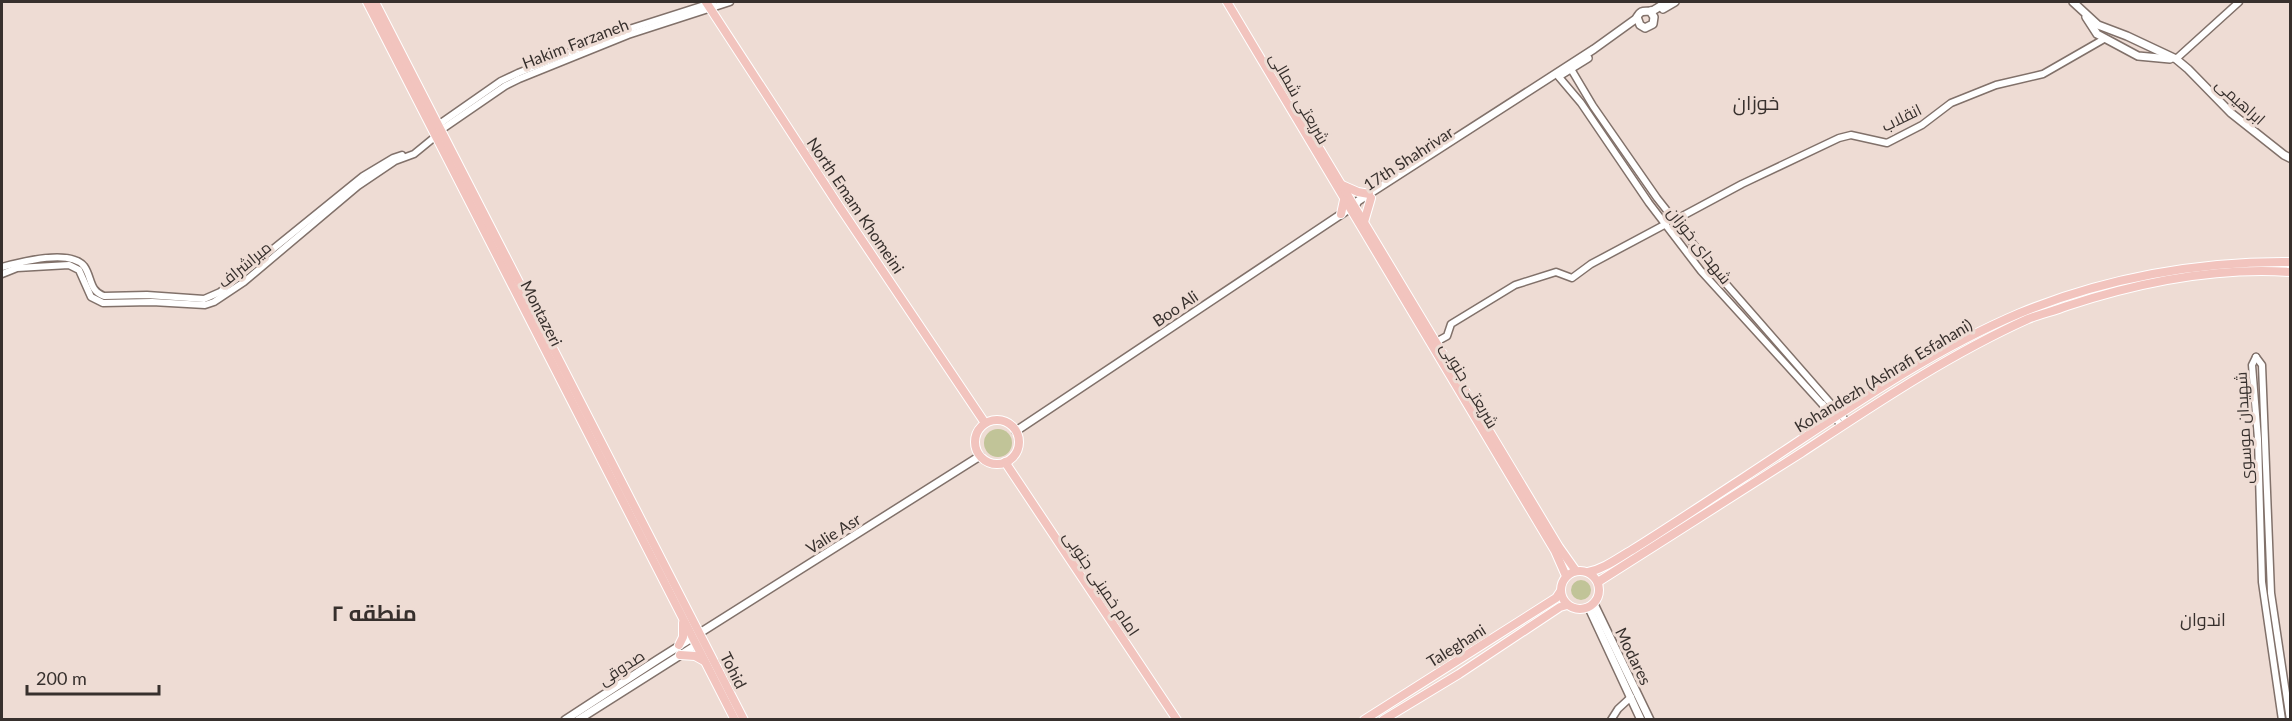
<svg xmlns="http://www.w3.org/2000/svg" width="2292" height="721" viewBox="0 0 2292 721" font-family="Lato,Cairo,sans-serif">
<rect width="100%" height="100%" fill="#eedcd4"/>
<!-- green -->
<g fill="#c1c498">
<circle cx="998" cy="443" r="14"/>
<circle cx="1581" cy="590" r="10"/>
</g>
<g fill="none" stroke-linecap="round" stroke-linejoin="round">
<defs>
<g id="tertiary">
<path d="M2176,59l63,-57"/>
<path d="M1571,69l22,37 64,92 56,71 134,153"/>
<path d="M1559,77l22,26 68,100 52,68 141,155"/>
<path d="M438,125l63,-44 17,-8 108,-43 88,-28"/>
<path d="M441,130l64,-44 14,-7 109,-44 102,-33"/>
<path d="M1675,220l67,-36 97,-46 12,-3 36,8 35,-18 29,-22 45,-18 47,-11 61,-35"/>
<path d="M2,267c18,-5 68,-18 82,-1 8,11 5,25 20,30l43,-1 57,4 16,-7 143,-116 30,-18 9,-3"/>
<path d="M2,274l15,-6 52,-3 10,5 12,27 12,6 49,-1 53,3 9,-3 30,-20 114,-96 37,-25 19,-7 22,-18"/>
<path d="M1436,342l11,-6 4,-12 64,-39 41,-13 16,6 19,-14 75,-40"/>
<path d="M2256,357l6,8 9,228 19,127"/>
<path d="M2256,357l-4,8 6,74 4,143 20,138"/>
<path d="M1817,428l7,-16 -1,-8"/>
<path d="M1611,720l7,-11 13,-12"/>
</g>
<g id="secondary">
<path d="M2073,2l25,23 29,11 49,23 12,10 43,44 53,42 6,3"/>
<path d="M1663,9l12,-7"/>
<path d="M1650,11l4,6 -1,7 -8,4 -5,-3 -3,-8c5,-9 8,-4 17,-7 4,-2 9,-6 13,-8"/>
<path d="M2086,17l11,17 41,22 32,3"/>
<path d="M1559,76l29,-18"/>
<path d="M1355,206l3,-5 236,-152 43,-31"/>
<path d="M1016,431l333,-222"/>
<path d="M1594,604l56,116"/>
<path d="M1589,608l52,112"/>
<path d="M565,720l92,-60 323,-204"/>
<path d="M578,720l123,-78"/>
</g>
<g id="primary">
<path d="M367,2l368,718"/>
<path d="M375,2l369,718"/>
<path d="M706,2l133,204 146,217"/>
<path d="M1227,2l328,549 11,25"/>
<path d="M1300,116l259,431 17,24"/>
<path d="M1342,185l16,7 11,2"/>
<path d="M1341,214l3,-14"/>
<path d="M1364,222l7,-24"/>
<circle cx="997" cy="442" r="22"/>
<path d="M1005,462l172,258"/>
<circle cx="1580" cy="590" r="19"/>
<path d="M1588,572c16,-3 30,-14 44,-22 37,-23 74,-48 111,-72 89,-58 178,-123 277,-165 85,-35 179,-52 270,-51"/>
<path d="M1598,582c68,-43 135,-86 203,-129 73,-48 147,-98 227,-134 13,-5 26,-8 39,-13 70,-23 149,-39 223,-34"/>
<path d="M679,645l4,-8v-14"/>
<path d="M680,655l15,1 9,5"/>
<path d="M1364,720l192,-122 4,-6"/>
<path d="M1383,720l76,-46 101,-67 7,-2"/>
</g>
</defs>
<!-- tertiary casing -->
<use href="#tertiary" stroke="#81716a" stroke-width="9"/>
<!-- secondary casing -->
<use href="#secondary" stroke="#81716a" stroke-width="10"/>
<!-- primary casing -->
<use href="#primary" stroke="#fff" stroke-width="10"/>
<!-- tertiary -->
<use href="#tertiary" stroke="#fff" stroke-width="6"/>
<!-- secondary -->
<use href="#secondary" stroke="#fff" stroke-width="7"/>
<!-- primary -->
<use href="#primary" stroke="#f2c4be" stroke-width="8"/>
</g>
<g text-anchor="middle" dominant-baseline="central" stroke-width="6" stroke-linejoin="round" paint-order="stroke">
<!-- street labels -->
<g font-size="16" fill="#37302d" stroke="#eedcd4">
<text transform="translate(575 43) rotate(-21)">Hakim Farzaneh</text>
<text transform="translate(1300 98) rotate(60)">شریعتی شمالی</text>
<text transform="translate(2241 101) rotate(42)">ابراهیمی</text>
<text transform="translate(1901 117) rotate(-26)">انقلاب</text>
<text transform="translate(1408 158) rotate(-33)">17th Shahrivar</text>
<text transform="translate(856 205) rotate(56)">North Emam Khomeini</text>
<text transform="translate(1700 245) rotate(52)">شهدای خوزان</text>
<text transform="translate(244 264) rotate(-39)">میراشراف</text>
<text transform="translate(1175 308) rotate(-34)">Boo Ali</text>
<text transform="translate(542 313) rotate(63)">Montazeri</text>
<text transform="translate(1883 375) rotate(-31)">Kohandezh (Ashrafi Esfahani)</text>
<text transform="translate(1470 385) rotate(59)">شریعتی جنوبی</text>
<text transform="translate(2243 428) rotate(-93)">شهیدان موسوی</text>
<text transform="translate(833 533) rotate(-32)">Valie Asr</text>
<text transform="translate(1102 583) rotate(56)">امام خمینی جنوبی</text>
<text transform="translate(1456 645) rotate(-32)">Taleghani</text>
<text transform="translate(1634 656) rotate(64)">Modares</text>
<text transform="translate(621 667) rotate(-33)">صدوقی</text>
<text transform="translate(734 670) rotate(63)">Tohid</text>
</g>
<!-- neighbourhood labels -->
<g font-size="18" fill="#37302d" stroke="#eedcd4">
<text x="2203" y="619">اندوان</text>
</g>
<!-- quarter labels -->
<g font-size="20" fill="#37302d" stroke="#eedcd4">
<text x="1756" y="102">خوزان</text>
</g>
<!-- district labels -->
<g font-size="22" font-weight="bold" fill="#37302d" stroke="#eedcd4">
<text x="374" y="612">منطقه ۲</text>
</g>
</g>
<!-- border -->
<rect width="2292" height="721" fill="none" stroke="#37302d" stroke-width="6"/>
<!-- scale -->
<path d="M27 685v9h132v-9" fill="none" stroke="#37302d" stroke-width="3"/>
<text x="36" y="685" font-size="18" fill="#37302d" stroke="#eedcd4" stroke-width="4.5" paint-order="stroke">200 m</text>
</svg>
